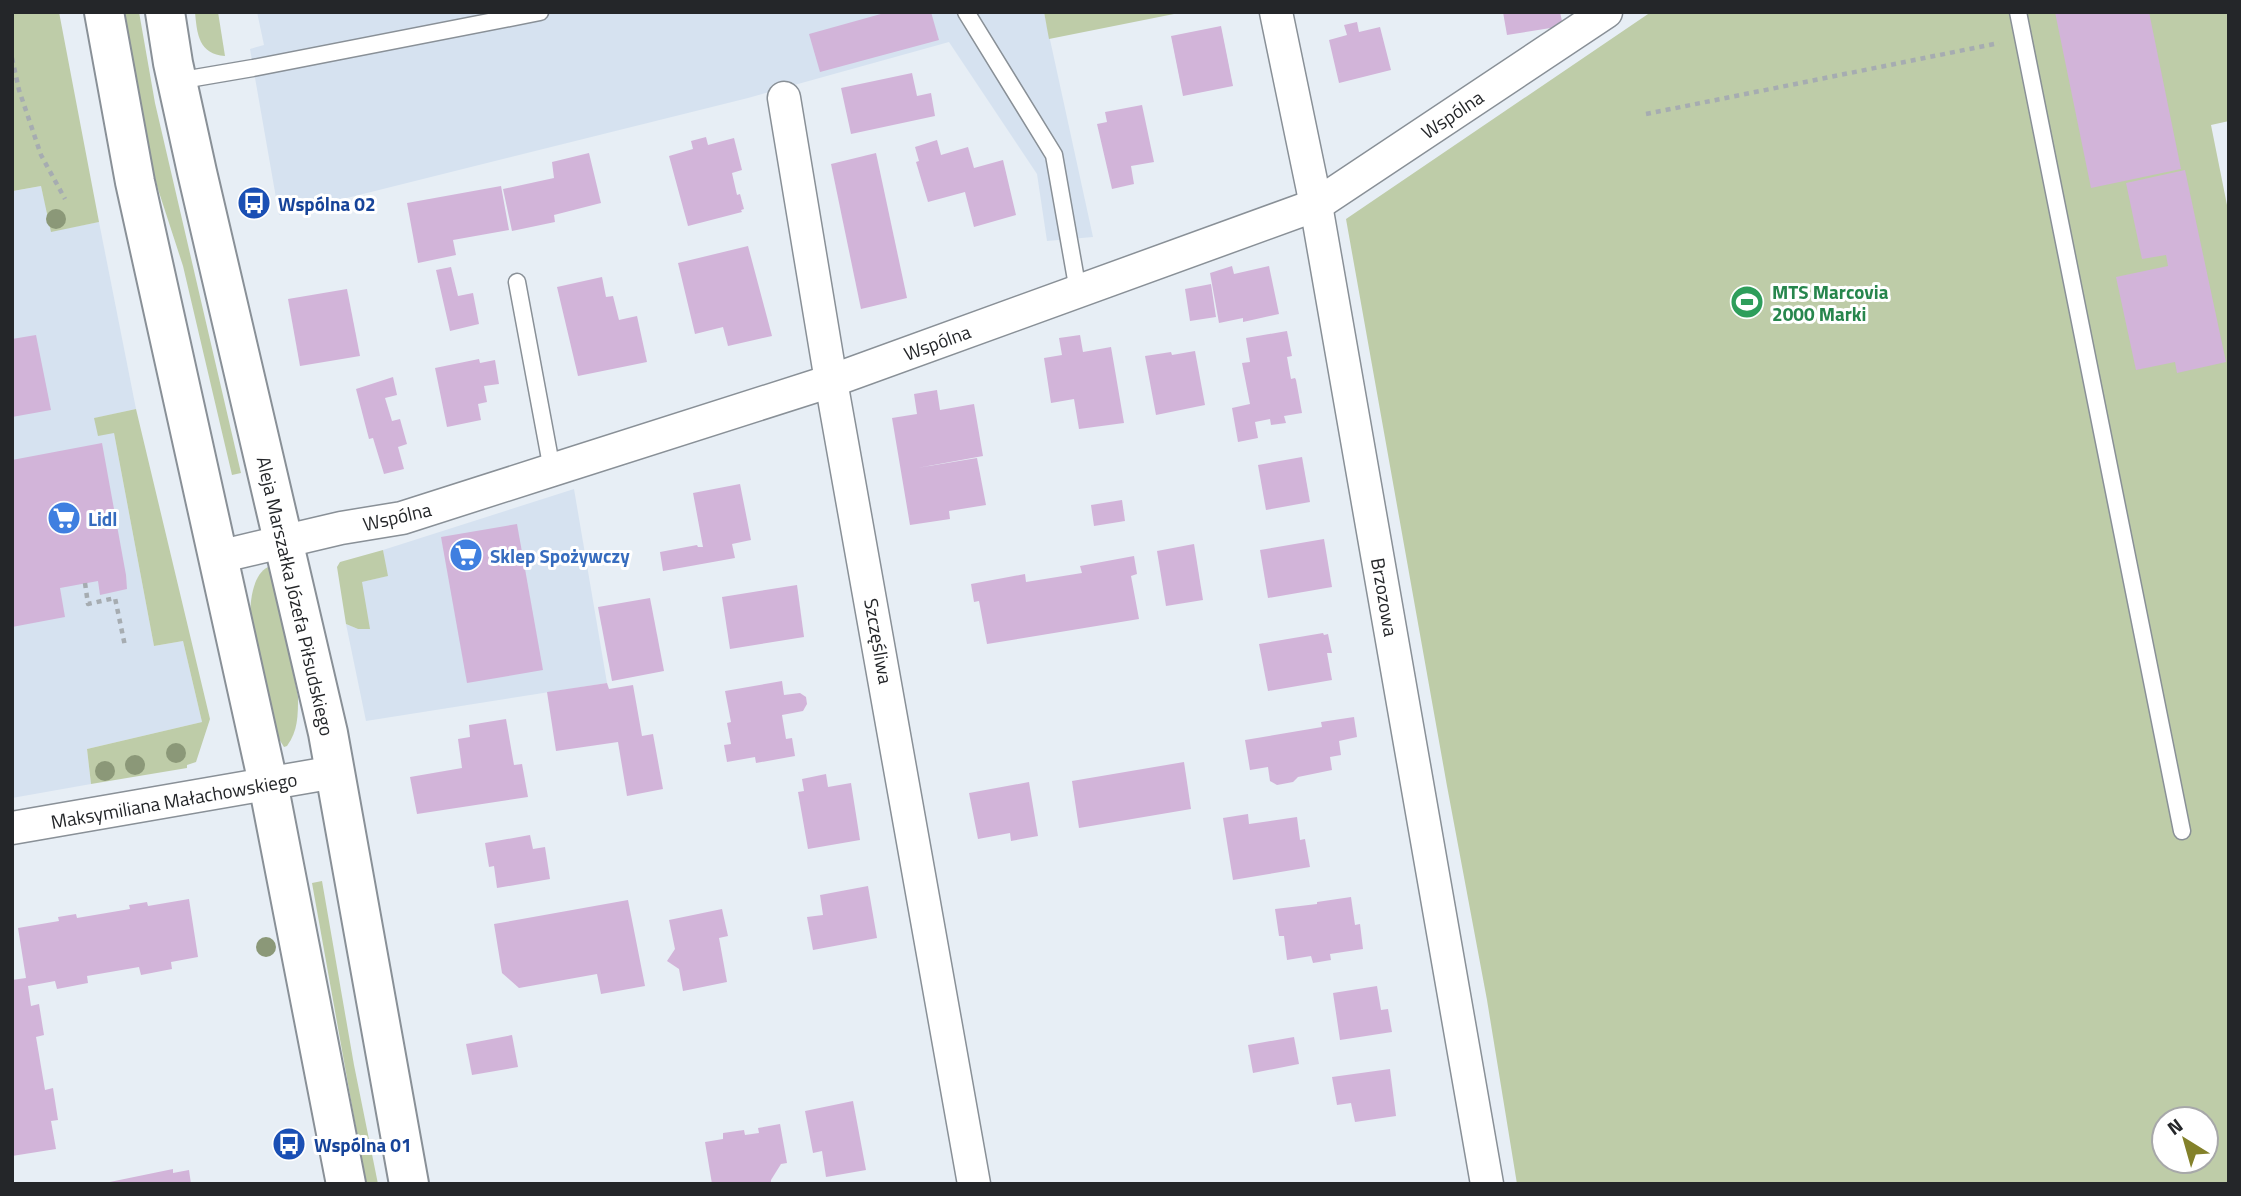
<svg xmlns="http://www.w3.org/2000/svg" width="2241" height="1196" viewBox="0 0 2241 1196" font-family="'Titillium Web',sans-serif">
<rect width="100%" height="100%" fill="#e7eef5"/>
<!-- built -->
<g fill="#d6e2f0">
<path d="M257,12h787l49,225 -46,4 -10,-67 -88,-132 -201,56 -469,117 -29,-166 14,-4z"/>
<path d="M12,185l2,6 27,-5 11,45 47,-9 37,187 -41,9 19,15 40,213 29,-5 19,81 -115,27 4,35 -79,14z"/>
<path d="M574,489l33,194 -241,38 -20,-97 12,5 4,-47 25,-6 -4,-26z"/>
</g>
<!-- green -->
<g fill="#becca8" fill-rule="evenodd">
<path d="M12,12h47l40,210 -48,10 -10,-46 -28,5z"/>
<path d="M123,12h16l16,91 86,370 -9,2 -49,-209 -26,-80 -15,-65z"/>
<path d="M195,12h23l7,44c-26,-2 -28,-21 -30,-44z"/>
<path d="M1044,12h140l-135,27z"/>
<path d="M1651,12h578v109l-18,4 18,90v969h-712l-30,-184 -40,-214 -101,-567zM2164,1119h42v42h-42z"/>
<path d="M136,409l74,310 -14,43 -9,3v3l-96,16 -4,-35 115,-27 -19,-81 -29,5 -40,-213 -16,3 -4,-18z"/>
<path d="M383,550l5,26 -26,6 8,47h-12l-12,-5 -9,-57 3,-5z"/>
<path d="M268,567l4,1 26,129c0,18 0,34 -11,49l-3,1 -5,-8 -29,-119c0,-17 2,-45 18,-53z"/>
<path d="M322,881l32,184 24,119h-12l-54,-301z"/>
</g>
<!-- building -->
<g fill="#d2b4d9">
<path d="M888,12h43l8,28 -119,32 -11,-38z"/>
<path d="M1503,12h57l3,14 -56,9z"/>
<path d="M2055,12h94l32,157 -90,19z"/>
<path d="M1357,22l2,10 21,-5 11,43 -52,13 -10,-43 18,-5 -3,-10z"/>
<path d="M1221,26l12,60 -50,10 -12,-60z"/>
<path d="M912,73l5,23 14,-3 4,23 -84,18 -10,-46z"/>
<path d="M1142,105l12,57 -23,4 3,18 -22,5 -15,-65 10,-2 -2,-10z"/>
<path d="M706,137l2,8 26,-7 8,32 -10,3 5,22 3,-1 4,15 -3,1 1,2 -54,14 -19,-70 24,-7 -2,-8z"/>
<path d="M937,140l4,15 27,-8 6,21 29,-8 13,55 -42,12 -9,-35 -37,10 -12,-40 3,-1 -4,-14z"/>
<path d="M589,153l12,50 -47,12 1,7 -43,9 -9,-42 51,-11 -2,-16z"/>
<path d="M876,153l31,145 -46,11 -30,-145z"/>
<path d="M2185,170l41,192 -49,11 -2,-11 -39,8 -20,-93 52,-11 -2,-11 -24,4 -16,-76z"/>
<path d="M501,186l8,44 -56,10 3,15 -38,8 -11,-60z"/>
<path d="M748,246l24,90 -44,10 -5,-19 -28,7 -17,-71z"/>
<path d="M1232,266l2,8 35,-8 10,48 -36,8v-4l-24,5 -9,-50z"/>
<path d="M451,267l7,29 15,-3 6,31 -29,7 -14,-61z"/>
<path d="M602,277l4,20 7,-1 6,24 18,-4 10,46 -69,14 -21,-89z"/>
<path d="M1211,284l5,33 -26,4 -5,-32z"/>
<path d="M347,289l13,67 -60,10 -12,-67z"/>
<path d="M1287,331l5,25 -5,1 4,22 4,-1 1,2 6,33 -18,3 2,7 -15,2 -1,-6 -15,3 3,16 -20,4 -6,-34 18,-4 -8,-41 8,-1 -4,-24z"/>
<path d="M36,335l15,75 -39,7v-78z"/>
<path d="M1080,335l3,17 28,-5 13,76 -45,6 -5,-30 -23,4 -7,-45 18,-3 -3,-17z"/>
<path d="M1195,351l10,54 -49,10 -11,-59 26,-4 1,3z"/>
<path d="M479,359l1,4 15,-3 4,24 -15,2 3,16 -9,2 3,16 -34,7 -12,-59z"/>
<path d="M393,377l4,18 -12,3 7,23 8,-2 7,25 -9,3 6,22 -20,5 -11,-36 -4,1 -13,-50z"/>
<path d="M937,390l3,20 34,-6 9,52 -66,12 60,-10 9,47 -37,6 1,8 -40,6 -18,-107 25,-4 -3,-20z"/>
<path d="M102,443l24,132 1,14 -27,6 -2,-14 -38,7 5,29 -53,10v-167z"/>
<path d="M1302,457l8,45 -44,8 -8,-45z"/>
<path d="M740,484l11,56 -19,4 3,14 -72,13 -3,-19 37,-7 1,2h5l-10,-54z"/>
<path d="M1122,500l3,21 -31,5 -3,-21z"/>
<path d="M517,524l26,146 -76,13 -26,-146z"/>
<path d="M1324,539l8,48 -64,11 -8,-48z"/>
<path d="M1194,544l9,56 -37,6 -9,-55z"/>
<path d="M1134,556l3,18 -6,2 8,43 -152,25 -8,-43 -5,1 -3,-18 54,-10 1,8 56,-9 -2,-7z"/>
<path d="M797,585l7,52 -74,12 -8,-52z"/>
<path d="M650,598l14,73 -52,10 -14,-74z"/>
<path d="M1323,633l1,2 4,-1 4,19h-5l5,27 -64,11 -9,-47z"/>
<path d="M782,681l2,14 16,-2 6,4 1,7 -4,7 -21,4 4,24 6,-1 3,18 -39,7 -1,-6 -28,5 -3,-17 7,-1 -4,-21 4,-1 -6,-31z"/>
<path d="M607,683l2,6 24,-4 9,51 11,-2 10,55 -36,7 -9,-54 -62,9 -9,-59z"/>
<path d="M1354,717l3,20 -18,4 2,14 -11,2 2,13 -34,7 -5,5 -16,3 -7,-4 -2,-14 -18,3 -5,-30 77,-13 -1,-5z"/>
<path d="M506,719l8,46 8,-1 6,33 -111,17 -7,-37 52,-9 -4,-29 12,-2 -1,-12z"/>
<path d="M1184,762l7,47 -112,19 -7,-47z"/>
<path d="M826,774l2,13 23,-4 9,57 -52,9 -10,-57 6,-1 -2,-12z"/>
<path d="M1029,782l9,54 -27,5 -1,-8 -32,6 -9,-46z"/>
<path d="M1248,814l1,10 48,-7 3,23 5,-1 5,28 -77,13 -10,-62z"/>
<path d="M530,835l3,14 12,-2 5,32 -53,9 -3,-22 -5,1 -4,-24z"/>
<path d="M868,886l9,52 -64,12 -6,-33 16,-2 -3,-20z"/>
<path d="M1351,897l4,28 5,-1 3,25 -33,5 1,6 -18,3 -2,-7 -24,4 -3,-24h-5l-4,-27 42,-5v-2z"/>
<path d="M189,899l9,58 -27,5 1,7 -31,6 -2,-8 -52,9 1,7 -31,6 -2,-8 -27,5 3,20 8,-2 5,31 -8,2 9,53 8,-2 5,32 -7,1 5,28 -44,7v-176l14,-2 -8,-50 41,-7 -1,-4 18,-3 1,4 53,-9 -1,-4 18,-3 1,4z"/>
<path d="M628,900l17,86 -44,8 -4,-20 -78,14 -17,-15 -8,-49z"/>
<path d="M722,909l6,27 -9,2 8,44 -44,9 -4,-22 -12,-8 8,-12 -6,-29z"/>
<path d="M1377,986l4,24 7,-1 4,23 -52,8 -7,-47z"/>
<path d="M512,1035l6,32 -46,8 -6,-31z"/>
<path d="M1294,1037l5,27 -46,9 -5,-28z"/>
<path d="M1390,1069l6,47 -41,6 -4,-19 -14,2 -5,-28z"/>
<path d="M853,1101l13,69 -40,7 -4,-26 -9,2 -8,-42z"/>
<path d="M780,1124l7,39 -6,1 -10,16v4h-59l-7,-42 18,-3v-6l21,-3 1,5 14,-2 -1,-5z"/>
<path d="M173,1169v4l16,-3 2,14h-91z"/>
</g>
<g fill="none" stroke-linecap="round" stroke-linejoin="round">
<defs>
<g id="service">
<path d="M966,12l88,143 24,136"/>
<path d="M2018,12l164,819"/>
<path d="M177,81l76,-13 287,-56"/>
<path d="M517,282l35,188"/>
</g>
<g id="minor">
<path d="M1276,12l40,193 171,979"/>
<path d="M784,98l47,283 143,803"/>
<path d="M218,557l123,-29 61,-10 150,-48 279,-89 485,-176 290,-193"/>
<path d="M12,828l323,-56"/>
</g>
<g id="secondary">
<path d="M104,12l31,170 133,601 78,401"/>
<path d="M165,12l8,51 24,109 131,561 81,451"/>
</g>
</defs>
<!-- service casing -->
<use href="#service" stroke="#899097" stroke-width="19"/>
<!-- minor casing -->
<use href="#minor" stroke="#899097" stroke-width="35"/>
<!-- secondary casing -->
<use href="#secondary" stroke="#899097" stroke-width="42"/>
<!-- path -->
<g stroke="#a6acb1" stroke-width="4.5" stroke-dasharray="5 5" stroke-linecap="butt">
<path d="M12,58l7,32 22,65 24,44"/>
<path d="M1646,114l353,-71"/>
<path d="M85,583l3,21 27,-6 10,48"/>
</g>
<!-- service -->
<use href="#service" stroke="#fff" stroke-width="16"/>
<!-- minor -->
<use href="#minor" stroke="#fff" stroke-width="32"/>
<!-- secondary -->
<use href="#secondary" stroke="#fff" stroke-width="38"/>
</g>
<!-- trees -->
<g fill="#8b9878">
<circle cx="56" cy="219" r="10"/>
<circle cx="176" cy="753" r="10"/>
<circle cx="135" cy="765" r="10"/>
<circle cx="105" cy="771" r="10"/>
<circle cx="266" cy="947" r="10"/>
</g>
<!-- icons -->
<defs>
<symbol id="bus-disc" viewBox="-11 -11 22 22"><circle r="9.5" fill="#1a4fb4" stroke="#fff"/><path d="M-5-6H5V4H4V6H2V4H-2V6H-4V4H-5ZM-3.5-4V0h7V-4ZM-3.5 1.2v1.5H-2V1.2ZM2 1.2v1.5H3.5V1.2Z" fill="#fff"/></symbol>
<symbol id="stadium-disc" viewBox="-11 -11 22 22"><circle r="9.5" fill="#2e9e5b" stroke="#fff"/><path d="M0-5a6.5 5 0 1 0 0 10a6.5 5 0 1 0 0-10ZM-3.5-1.8h7v3.6h-7Z" fill="#fff"/></symbol>
<symbol id="supermarket-disc" viewBox="-11 -11 22 22"><circle r="9.5" fill="#3f7fe0" stroke="#fff"/><path d="M-6-5.5h2.5l.6 2H6L4.5 2H-2.5L-4.4-4H-6ZM-1.5 3.2a1.3 1.3 0 1 0 .1 0ZM3 3.2a1.3 1.3 0 1 0 .1 0Z" fill="#fff"/></symbol>
</defs>
<g fill-rule="evenodd">
<use href="#bus-disc" x="235" y="184" width="38" height="38"/>
<use href="#stadium-disc" x="1728" y="283" width="38" height="38"/>
<use href="#supermarket-disc" x="45" y="499" width="38" height="38"/>
<use href="#supermarket-disc" x="447" y="536" width="38" height="38"/>
<use href="#bus-disc" x="270" y="1125" width="38" height="38"/>
</g>
<g text-anchor="middle" dominant-baseline="central" stroke-width="6" stroke-linejoin="round" paint-order="stroke">
<!-- street labels -->
<g font-size="19" fill="#242629" stroke="#fff">
<text transform="translate(1452 114) rotate(-34)">Wspólna</text>
<text transform="translate(937 342) rotate(-20)">Wspólna</text>
<text transform="translate(397 516) rotate(-13)">Wspólna</text>
<text transform="translate(296 596) rotate(77)">Aleja Marszałka Józefa Piłsudskiego</text>
<text transform="translate(1385 597) rotate(80)">Brzozowa</text>
<text transform="translate(879 641) rotate(80)">Szczęśliwa</text>
<text transform="translate(174 800) rotate(-10)">Maksymiliana Małachowskiego</text>
</g>
<!-- transit labels -->
<g font-size="19" font-weight="bold" fill="#164399" stroke="#fff" text-anchor="start">
<text x="278" y="203">Wspólna 02</text>
<text x="314" y="1144">Wspólna 01</text>
</g>
<!-- leisure labels -->
<g font-size="19" font-weight="bold" fill="#27864d" stroke="#fff" text-anchor="start">
<text x="1772" y="291">MTS Marcovia<tspan x="1772" dy="22">2000 Marki</tspan></text>
</g>
<!-- shop labels -->
<g font-size="19" font-weight="bold" fill="#366cbe" stroke="#fff" text-anchor="start">
<text x="88" y="518">Lidl</text>
<text x="490" y="555">Sklep Spożywczy</text>
</g>
</g>
<!-- border -->
<rect width="2241" height="1196" fill="none" stroke="#242629" stroke-width="28"/>
<!-- north arrow -->
<g transform="translate(2185 1140) rotate(323)"><circle r="33" fill="#ffffff" stroke="#a7a8a9" stroke-width="2"/>
<path d="M0-5L12 26L0 18L-12 26Z" fill="#83812a"/>
<text y="-10" font-size="19" font-weight="bold" text-anchor="middle" fill="#242629">N</text>
</g>
</svg>
